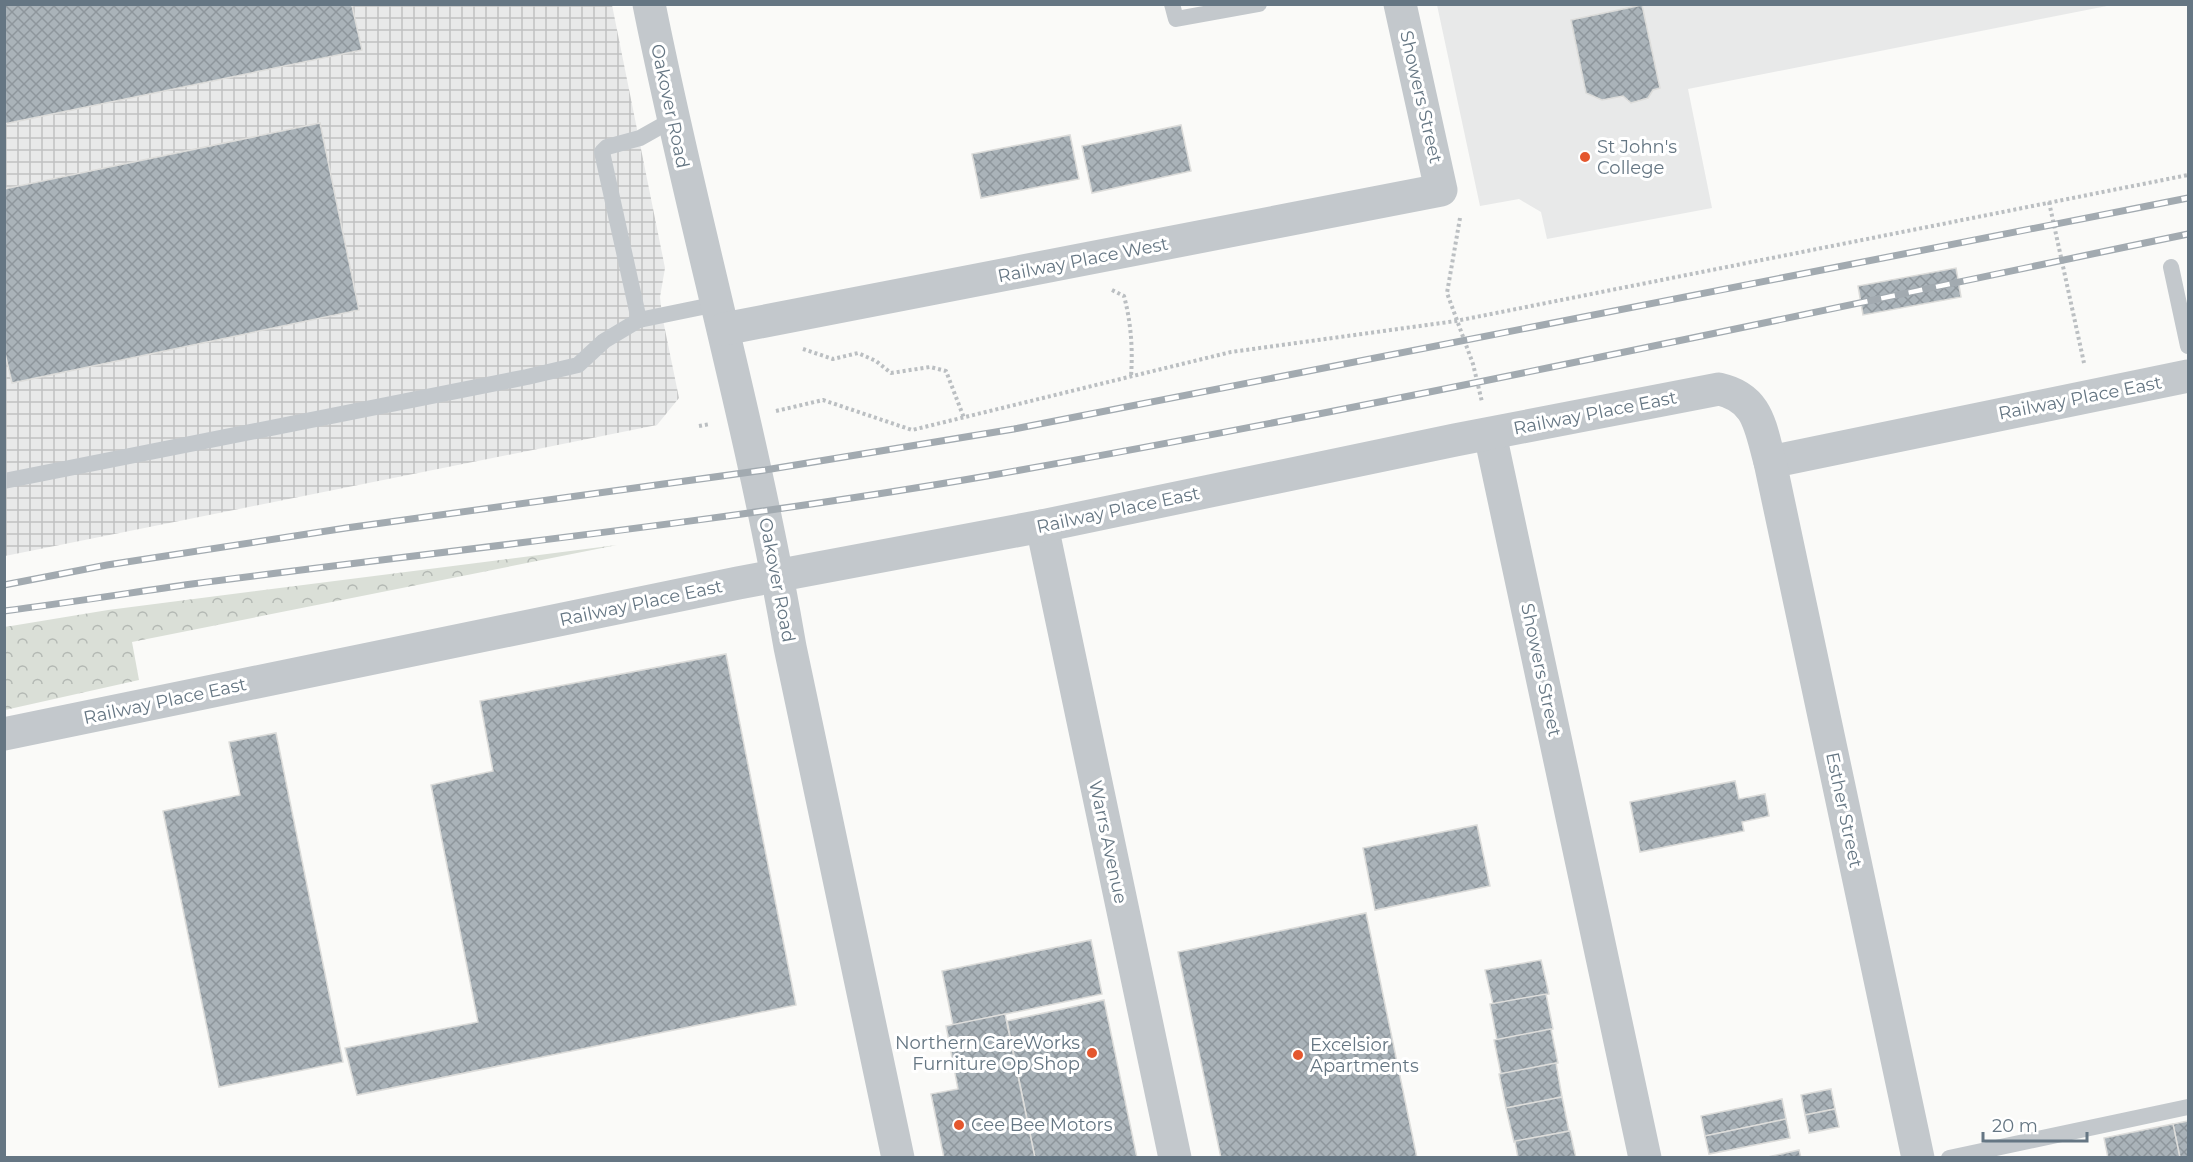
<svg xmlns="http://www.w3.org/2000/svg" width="2193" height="1162" viewBox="0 0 2193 1162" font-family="Montserrat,sans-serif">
	<defs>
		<pattern id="industrial-grid" width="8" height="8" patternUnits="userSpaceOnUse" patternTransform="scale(1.5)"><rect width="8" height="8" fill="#e8e9e9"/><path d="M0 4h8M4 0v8" fill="none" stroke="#c0c1c2"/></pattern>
		<pattern id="forest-crowns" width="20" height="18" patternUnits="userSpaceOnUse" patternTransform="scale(1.5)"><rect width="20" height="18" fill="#dadfd7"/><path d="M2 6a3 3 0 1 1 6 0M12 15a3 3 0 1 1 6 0" fill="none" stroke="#b4b9b4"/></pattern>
		<pattern id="building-cross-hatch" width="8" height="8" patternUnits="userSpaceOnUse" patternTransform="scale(1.5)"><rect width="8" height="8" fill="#aab3b9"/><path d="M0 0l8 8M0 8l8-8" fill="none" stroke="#8e969c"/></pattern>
	</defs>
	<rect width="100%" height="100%" fill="#fafaf8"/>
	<path fill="#e8e9e9" d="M 1437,5 L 2112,5 L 1688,89 L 1712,208 L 1547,239 L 1541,212 L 1519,199 L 1480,206 Z"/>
	<path fill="url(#industrial-grid)" d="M 5,5 L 612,5 L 665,268 L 660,297 L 662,315 L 679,398 L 657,425 L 5,556 Z"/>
	<path fill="url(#forest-crowns)" d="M 617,545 L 132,642 L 139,680 L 5,710 L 5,627 L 108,610 Z"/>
	<g fill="url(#building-cross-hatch)" stroke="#dcdcda" stroke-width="1.5">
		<path d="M 4,4 L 357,4 L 352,6 L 362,50 L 4,124 Z"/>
		<path d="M 1642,5 L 1660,88 L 1653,90 L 1648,98 L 1631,103 L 1623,96 L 1602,100 L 1586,93 L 1571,20 Z"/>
		<path d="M 320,123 L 359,310 L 12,383 L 4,349 L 4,189 Z"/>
		<path d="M 1181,125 L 1191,171 L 1092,193 L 1082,146 Z"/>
		<path d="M 1070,135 L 1079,179 L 981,198 L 972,154 Z"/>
		<path d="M 1956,268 L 1961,297 L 1863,315 L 1858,286 Z"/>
		<path d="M 726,654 L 796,1005 L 357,1095 L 345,1048 L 478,1022 L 431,785 L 493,771 L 480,701 Z"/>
		<path d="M 276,733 L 343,1062 L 219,1087 L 163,811 L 240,795 L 229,742 Z"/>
		<path d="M 1735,781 L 1739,799 L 1765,794 L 1769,816 L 1742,822 L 1744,831 L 1640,852 L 1630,802 Z"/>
		<path d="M 1477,825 L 1490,886 L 1375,910 L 1363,848 Z"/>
		<path d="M 1366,913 L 1417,1158 L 1221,1158 L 1178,952 Z"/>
		<path d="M 1091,940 L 1102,994 L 953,1025 L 942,971 Z"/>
		<path d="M 1541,960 L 1549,994 L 1493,1004 L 1485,970 Z"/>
		<path d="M 1546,994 L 1553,1029 L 1497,1040 L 1490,1004 Z"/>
		<path d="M 1104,1000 L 1137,1158 L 1035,1158 L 1007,1021 Z"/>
		<path d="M 1005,1014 L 1035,1158 L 944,1158 L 931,1094 L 958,1089 L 946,1026 Z"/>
		<path d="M 1551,1029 L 1558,1063 L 1501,1074 L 1494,1040 Z"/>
		<path d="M 1556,1063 L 1562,1097 L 1506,1108 L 1499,1074 Z"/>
		<path d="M 1831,1089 L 1835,1109 L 1805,1115 L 1801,1095 Z"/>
		<path d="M 1562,1097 L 1569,1131 L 1514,1142 L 1506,1108 Z"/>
		<path d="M 1782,1099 L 1786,1119 L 1705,1136 L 1701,1116 Z"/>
		<path d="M 1835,1109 L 1839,1127 L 1809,1133 L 1805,1115 Z"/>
		<path d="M 1786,1119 L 1790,1138 L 1709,1154 L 1705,1136 Z"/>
		<path d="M 2188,1121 L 2188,1158 L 2180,1158 L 2173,1124 Z"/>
		<path d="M 2173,1124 L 2180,1158 L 2108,1158 L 2104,1138 Z"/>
		<path d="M 1570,1131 L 1576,1158 L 1518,1158 L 1515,1141 Z"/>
		<path d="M 1799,1150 L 1801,1158 L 1763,1158 Z"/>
	</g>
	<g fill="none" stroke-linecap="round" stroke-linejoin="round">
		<g stroke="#bbbfc2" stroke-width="4" stroke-dasharray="3 3" stroke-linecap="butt">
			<path d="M 2049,202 L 2084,363"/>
			<path d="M 1460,218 L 1447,293 L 1473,364 L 1482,402"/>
			<path d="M 1112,290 L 1124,296 C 1131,322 1133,350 1131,376"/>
			<path d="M 803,349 L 833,359 L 858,353 L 876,361 L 891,373 L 930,367 L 946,371 L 964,418"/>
			<path d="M 776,411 L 823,400 L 912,430 L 1231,352 L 1456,321 L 2188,175"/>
			<path d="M 699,426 L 710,424"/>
		</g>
		<g stroke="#c3c8cc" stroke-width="16">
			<path d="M 1172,4 L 1176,19 L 1259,4"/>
			<path d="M 2171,267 L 2188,346"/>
			<path d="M 639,320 L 717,304"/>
			<path d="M 4,481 L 527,377 L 578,365 L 604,341 L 639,320 L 602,152 L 607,147 L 640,138 L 672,120"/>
			<path d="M 1949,1158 L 2188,1107"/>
		</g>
		<g stroke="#c3c8cc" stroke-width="33">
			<path d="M 649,4 C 692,219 753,430 790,647 L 898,1158"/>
			<path d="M 724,329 L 1441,190 L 1400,4"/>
			<path d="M 1490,434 L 1645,1158"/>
			<path d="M 1770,462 L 2188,376"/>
			<path d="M 1042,526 L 1175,1158"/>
			<path d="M 4,734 L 738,583 L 1042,526 L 1455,440 L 1719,389 C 1759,398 1760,427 1770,462 L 1918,1158"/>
		</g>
		<g stroke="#a2aab0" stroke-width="7">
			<g id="rail">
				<path d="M 4,585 L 107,565 L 346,528 L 765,470 L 1014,429 L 2188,198"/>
				<path d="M 4,611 C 67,603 129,593 192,584 C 457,549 723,522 987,476 C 1389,405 1789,317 2188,234"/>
			</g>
		</g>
		<use href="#rail" stroke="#fff" stroke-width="4.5" stroke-dasharray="14" stroke-linecap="butt"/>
	</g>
	<g fill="#e4572e" stroke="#fff" stroke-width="2">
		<circle cx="1585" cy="157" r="6"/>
		<circle cx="1092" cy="1053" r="6"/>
		<circle cx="1298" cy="1055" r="6"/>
		<circle cx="959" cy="1125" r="6"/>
	</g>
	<g text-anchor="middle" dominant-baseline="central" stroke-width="6" stroke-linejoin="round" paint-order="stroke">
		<g font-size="18" fill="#657683" stroke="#fff">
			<text transform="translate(1421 97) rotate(77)">Showers Street</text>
			<text transform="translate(670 106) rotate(78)">Oakover Road</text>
			<text transform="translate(1083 260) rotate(-11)">Railway Place West</text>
			<text transform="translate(2080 398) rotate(-11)">Railway Place East</text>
			<text transform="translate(1595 413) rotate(-11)">Railway Place East</text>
			<text transform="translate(1118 510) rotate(-12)">Railway Place East</text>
			<text transform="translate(777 580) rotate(79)">Oakover Road</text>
			<text transform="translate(641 603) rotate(-12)">Railway Place East</text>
			<text transform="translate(1541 670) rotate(78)">Showers Street</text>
			<text transform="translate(165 701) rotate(-12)">Railway Place East</text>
			<text transform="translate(1844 810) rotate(78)">Esther Street</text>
			<text transform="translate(1108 842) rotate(78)">Warrs Avenue</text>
		</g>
		<g font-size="18" fill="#657683" stroke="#fff" text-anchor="start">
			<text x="1597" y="147">St John's<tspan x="1597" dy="21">College</tspan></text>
			<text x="1080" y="1043" text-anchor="end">Northern CareWorks<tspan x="1080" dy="21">Furniture Op Shop</tspan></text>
			<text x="1310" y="1045">Excelsior<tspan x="1310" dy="21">Apartments</tspan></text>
			<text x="971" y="1125">Cee Bee Motors</text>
		</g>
	</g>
	<rect width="2193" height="1162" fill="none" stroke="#657683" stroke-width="12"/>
	<path d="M1983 1132v9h104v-9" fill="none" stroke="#657683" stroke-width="3"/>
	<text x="1992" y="1132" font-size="18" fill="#657683" stroke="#ffffff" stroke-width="4.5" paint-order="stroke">20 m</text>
</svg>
